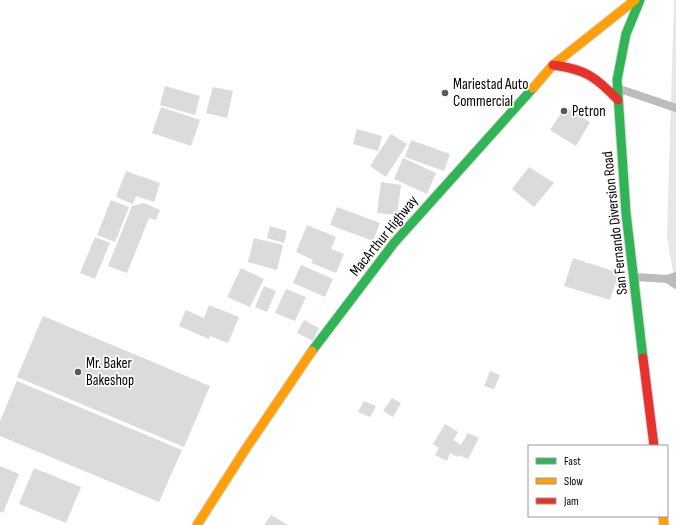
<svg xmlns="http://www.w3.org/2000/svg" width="676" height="525" viewBox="0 0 676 525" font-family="'Sofia Sans Condensed',sans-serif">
	<rect width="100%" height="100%" fill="#fff"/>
	<path fill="#e7e7e7" d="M 674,0 L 676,0 L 676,289 L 667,237 Z"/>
	<g fill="#dbdbdb">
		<path d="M 165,86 L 200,96 L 195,115 L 160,105 Z"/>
		<path d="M 213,87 L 233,91 L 227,118 L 206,113 Z"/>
		<path d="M 161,107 L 200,120 L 191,146 L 152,133 Z"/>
		<path d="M 565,107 L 590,122 L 576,146 L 550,130 Z"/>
		<path d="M 357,129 L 382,136 L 378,151 L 353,144 Z"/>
		<path d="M 391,134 L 407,144 L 386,177 L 370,166 Z"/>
		<path d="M 411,140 L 450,154 L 444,171 L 405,157 Z"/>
		<path d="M 403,158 L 436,173 L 427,194 L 394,179 Z"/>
		<path d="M 529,167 L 554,183 L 534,207 L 512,189 Z"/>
		<path d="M 126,171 L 160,183 L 154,202 L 136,196 L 133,204 L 116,197 Z"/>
		<path d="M 381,182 L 401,185 L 397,215 L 377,213 Z"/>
		<path d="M 111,200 L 129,207 L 115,242 L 97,235 Z"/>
		<path d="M 144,203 L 160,210 L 156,220 L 149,218 L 127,273 L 108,266 L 132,206 Z"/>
		<path d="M 337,207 L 380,223 L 373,241 L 330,225 Z"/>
		<path d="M 307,225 L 336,237 L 331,249 L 344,254 L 336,273 L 311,263 L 313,260 L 296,252 Z"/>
		<path d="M 270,226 L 287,231 L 284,243 L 267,238 Z"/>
		<path d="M 95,237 L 110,243 L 95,279 L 80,273 Z"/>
		<path d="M 254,238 L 283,245 L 277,270 L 248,262 Z"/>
		<path d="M 573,258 L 619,273 L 610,300 L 564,286 Z"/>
		<path d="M 301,265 L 333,279 L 325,297 L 293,283 Z"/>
		<path d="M 241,268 L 264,279 L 250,307 L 227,297 Z"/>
		<path d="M 264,286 L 276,291 L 267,312 L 255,307 Z"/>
		<path d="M 286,289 L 306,297 L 295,321 L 275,313 Z"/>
		<path d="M 209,305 L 239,317 L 228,343 L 210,336 L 209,339 L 179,326 L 186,310 L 204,318 Z"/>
		<path d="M 43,316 L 210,386 L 184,447 L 17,377 Z"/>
		<path d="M 304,320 L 319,328 L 313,341 L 297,333 Z"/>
		<path d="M 490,371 L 500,375 L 494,389 L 484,386 Z"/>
		<path d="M 17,381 L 182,450 L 159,502 L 0,436 L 0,421 Z"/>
		<path d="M 392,398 L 401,403 L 393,417 L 383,411 Z"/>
		<path d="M 364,401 L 376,406 L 370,417 L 358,412 Z"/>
		<path d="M 445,424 L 458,432 L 453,440 L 461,445 L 468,433 L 479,438 L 468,459 L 459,455 L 458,457 L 450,453 L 447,461 L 435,455 L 439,448 L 433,444 Z"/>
		<path d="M 0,466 L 19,474 L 3,513 L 0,512 Z"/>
		<path d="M 34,468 L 81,487 L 66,523 L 19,504 Z"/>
		<path d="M 271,515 L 288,525 L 264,525 Z"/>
	</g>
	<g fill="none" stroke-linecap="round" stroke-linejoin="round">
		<g stroke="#dbdbdb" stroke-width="11">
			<g id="fast">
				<path d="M 640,0 L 626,34 L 617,80 L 626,213 L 643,358"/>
				<path d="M 312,351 L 394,243 L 533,88"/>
			</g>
		</g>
		<g stroke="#dbdbdb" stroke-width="11">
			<g id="slow">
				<path d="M 533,88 L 553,65 L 635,0"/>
				<path d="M 663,516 L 664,525"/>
				<path d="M 197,525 L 245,450 L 312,351"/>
			</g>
		</g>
		<g stroke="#dbdbdb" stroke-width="11">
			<g id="jam">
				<path d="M 553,65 C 585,69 596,77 618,100"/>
				<path d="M 643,358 L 654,446"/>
			</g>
		</g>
		<g stroke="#bcbcbc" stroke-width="8">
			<path d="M 620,89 L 676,108"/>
			<path d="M 636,277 L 667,279 L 676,276"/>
			<path d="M 667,279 L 676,285"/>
		</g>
		<use href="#fast" stroke="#30b455" stroke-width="9"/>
		<use href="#slow" stroke="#ff9f0a" stroke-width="9"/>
		<use href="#jam" stroke="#e5322d" stroke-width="9"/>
	</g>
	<g fill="#595959" stroke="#fff" stroke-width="1.5">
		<circle cx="445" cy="93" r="4"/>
		<circle cx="564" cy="111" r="4"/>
		<circle cx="78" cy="372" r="4"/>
	</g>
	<g text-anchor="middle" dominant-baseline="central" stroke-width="3.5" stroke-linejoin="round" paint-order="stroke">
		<g font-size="15" fill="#000" stroke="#fff" text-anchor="start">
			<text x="453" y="84">Mariestad Auto<tspan x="453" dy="17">Commercial</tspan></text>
			<text x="572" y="111">Petron</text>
			<text x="86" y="363">Mr. Baker<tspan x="86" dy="17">Bakeshop</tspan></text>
		</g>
		<g font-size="15" fill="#000" stroke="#fff">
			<text transform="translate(615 223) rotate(-96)">San Fernando Diversion Road</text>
			<text transform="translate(384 236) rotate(-51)">MacArthur Highway</text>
		</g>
	</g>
	<rect x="528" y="445" width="140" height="72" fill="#ffffff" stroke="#999999"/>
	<rect x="536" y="458" width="20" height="6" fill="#30b455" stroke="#999999"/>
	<text x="564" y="465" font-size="12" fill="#000000">Fast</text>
	<rect x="536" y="478" width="20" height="6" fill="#ff9f0a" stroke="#999999"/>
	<text x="564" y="485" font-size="12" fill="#000000">Slow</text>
	<rect x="536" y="498" width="20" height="6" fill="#e5322d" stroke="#999999"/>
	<text x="564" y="505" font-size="12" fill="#000000">Jam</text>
</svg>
